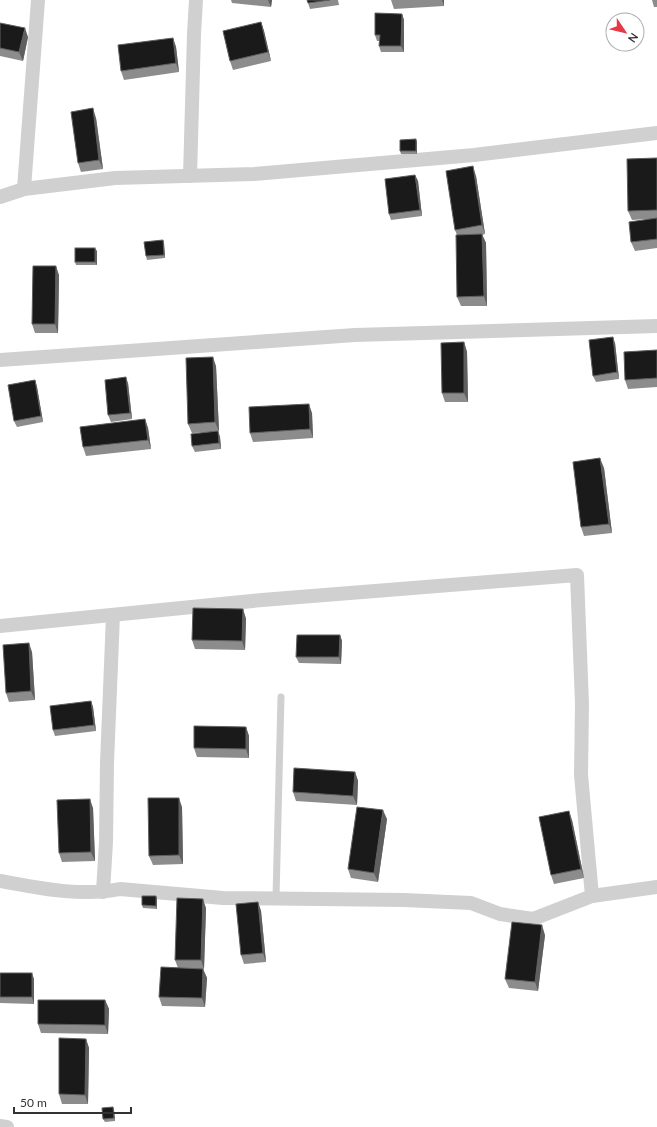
<svg xmlns="http://www.w3.org/2000/svg" width="657" height="1127" viewBox="0 0 657 1127" font-family="Lato,sans-serif">
	<rect width="100%" height="100%" fill="#fff"/>
	<g fill="none" stroke-linecap="round" stroke-linejoin="round">
		<path stroke="#d0d0d0" stroke-width="7" d="M 276,898 L 281,697"/>
		<g stroke="#d0d0d0" stroke-width="14">
			<path d="M 38,0 L 24,189 L 115,178 L 254,174 L 474,155 L 657,133"/>
			<path d="M 190,176 L 194,34 L 196,0"/>
			<path d="M 0,197 L 24,189"/>
			<path d="M 0,360 L 355,335 L 657,326"/>
			<path d="M 0,626 L 262,600 L 577,575 L 582,704 L 581,775 L 592,896"/>
			<path d="M 0,881 C 39,888 80,897 120,889 L 223,898 L 404,900 L 471,903 L 500,914 L 533,919 L 592,896 L 657,887"/>
			<path d="M 103,892 L 106,842 L 107,763 L 113,615"/>
			<path d="M 0,1126 L 7,1127"/>
		</g>
	</g>
	<g fill="#8c8c8c">
		<path d="M 231,0 L 272,0 L 271,7 L 232,3 Z"/>
		<path d="M 307,0 L 338,0 L 339,5 L 310,9 Z"/>
		<path d="M 391,0 L 444,0 L 444,6 L 394,9 Z"/>
		<path d="M 652,0 L 657,0 L 657,7 L 654,7 Z"/>
		<path d="M 402,14 L 404,20 L 404,52 L 381,52 L 379,46 L 379,41 L 377,41 L 375,35 Z"/>
		<path d="M 261,22 L 264,31 L 271,61 L 233,70 L 230,61 Z"/>
		<path d="M 0,23 L 28,37 L 23,61 L 0,56 Z"/>
		<path d="M 173,38 L 176,47 L 179,72 L 124,80 L 121,71 Z"/>
		<path d="M 96,118 L 103,169 L 81,172 L 78,163 Z"/>
		<path d="M 417,142 L 417,154 L 401,154 L 400,151 Z"/>
		<path d="M 657,158 L 657,248 L 635,251 L 631,242 L 647,219 L 632,220 L 628,211 Z"/>
		<path d="M 415,175 L 418,181 L 422,216 L 391,220 L 389,214 Z"/>
		<path d="M 476,176 L 485,234 L 482,235 L 486,243 L 487,306 L 461,306 L 457,297 L 457,235 L 455,230 Z"/>
		<path d="M 163,240 L 164,243 L 165,258 L 147,260 L 146,256 Z"/>
		<path d="M 97,251 L 97,265 L 76,265 L 75,262 Z"/>
		<path d="M 59,275 L 58,333 L 35,333 L 32,324 Z"/>
		<path d="M 464,342 L 467,352 L 468,402 L 445,402 L 442,393 Z"/>
		<path d="M 615,343 L 619,379 L 596,382 L 593,376 Z"/>
		<path d="M 657,350 L 657,387 L 628,389 L 625,380 Z"/>
		<path d="M 216,366 L 219,431 L 218,431 L 220,437 L 221,449 L 195,452 L 192,446 L 215,432 L 192,433 L 188,424 Z"/>
		<path d="M 35,380 L 37,387 L 43,422 L 17,427 L 14,421 Z"/>
		<path d="M 128,383 L 132,419 L 111,422 L 108,415 Z"/>
		<path d="M 312,413 L 313,438 L 253,442 L 250,433 Z"/>
		<path d="M 145,419 L 148,428 L 151,449 L 86,456 L 83,447 Z"/>
		<path d="M 604,468 L 612,533 L 584,536 L 581,527 Z"/>
		<path d="M 243,609 L 246,619 L 245,650 L 195,649 L 192,640 Z"/>
		<path d="M 340,635 L 342,641 L 341,664 L 299,663 L 296,657 Z"/>
		<path d="M 32,652 L 35,700 L 9,702 L 6,693 Z"/>
		<path d="M 91,701 L 93,707 L 96,731 L 55,736 L 53,730 Z"/>
		<path d="M 246,727 L 249,736 L 249,758 L 197,757 L 194,748 Z"/>
		<path d="M 355,772 L 358,781 L 357,805 L 296,801 L 293,792 Z"/>
		<path d="M 182,807 L 183,864 L 153,865 L 149,856 Z"/>
		<path d="M 93,808 L 95,861 L 62,862 L 59,853 Z"/>
		<path d="M 387,819 L 378,882 L 351,878 L 348,869 Z"/>
		<path d="M 572,820 L 584,878 L 554,884 L 551,875 Z"/>
		<path d="M 156,896 L 157,899 L 157,909 L 143,908 L 142,905 Z"/>
		<path d="M 258,902 L 261,911 L 266,962 L 244,964 L 241,955 Z"/>
		<path d="M 206,908 L 204,969 L 203,969 L 207,978 L 205,1007 L 162,1006 L 159,997 L 178,968 L 175,960 Z"/>
		<path d="M 545,935 L 538,991 L 509,988 L 505,979 Z"/>
		<path d="M 0,973 L 34,979 L 34,1004 L 0,1003 Z"/>
		<path d="M 105,1000 L 109,1009 L 108,1034 L 41,1033 L 38,1024 Z"/>
		<path d="M 86,1039 L 89,1048 L 88,1104 L 62,1104 L 59,1094 Z"/>
		<path d="M 113,1107 L 114,1110 L 115,1121 L 105,1122 L 103,1119 Z"/>
	</g>
	<g fill="#5f5f5f">
		<path d="M 268,0 L 272,0 L 271,7 Z"/>
		<path d="M 442,0 L 444,0 L 444,6 Z"/>
		<path d="M 402,14 L 404,20 L 404,52 L 401,46 Z"/>
		<path d="M 261,22 L 264,31 L 271,61 L 268,52 Z"/>
		<path d="M 25,28 L 28,37 L 23,61 L 19,52 Z"/>
		<path d="M 173,38 L 176,47 L 179,72 L 176,63 Z"/>
		<path d="M 93,108 L 96,118 L 103,169 L 99,160 Z"/>
		<path d="M 416,139 L 417,142 L 417,154 L 416,151 Z"/>
		<path d="M 473,166 L 476,176 L 485,234 L 482,225 Z"/>
		<path d="M 415,175 L 418,181 L 422,216 L 420,210 Z"/>
		<path d="M 482,234 L 486,243 L 487,306 L 484,296 Z"/>
		<path d="M 163,240 L 164,243 L 165,258 L 164,255 Z"/>
		<path d="M 95,248 L 97,251 L 97,265 L 95,262 Z"/>
		<path d="M 56,266 L 59,275 L 58,333 L 55,324 Z"/>
		<path d="M 613,337 L 615,343 L 619,379 L 617,372 Z"/>
		<path d="M 464,342 L 467,352 L 468,402 L 464,393 Z"/>
		<path d="M 213,357 L 216,366 L 219,431 L 215,422 Z"/>
		<path d="M 126,377 L 128,383 L 132,419 L 130,413 Z"/>
		<path d="M 35,380 L 37,387 L 43,422 L 41,416 Z"/>
		<path d="M 309,404 L 312,413 L 313,438 L 310,429 Z"/>
		<path d="M 145,419 L 148,428 L 151,449 L 148,440 Z"/>
		<path d="M 218,431 L 220,437 L 221,449 L 219,443 Z"/>
		<path d="M 600,458 L 604,468 L 612,533 L 609,524 Z"/>
		<path d="M 243,609 L 246,619 L 245,650 L 242,641 Z"/>
		<path d="M 340,635 L 342,641 L 341,664 L 339,657 Z"/>
		<path d="M 29,643 L 32,652 L 35,700 L 31,691 Z"/>
		<path d="M 91,701 L 93,707 L 96,731 L 94,725 Z"/>
		<path d="M 246,727 L 249,736 L 249,758 L 246,749 Z"/>
		<path d="M 355,772 L 358,781 L 357,805 L 353,796 Z"/>
		<path d="M 179,798 L 182,807 L 183,864 L 179,855 Z"/>
		<path d="M 90,799 L 93,808 L 95,861 L 91,852 Z"/>
		<path d="M 383,810 L 387,819 L 378,882 L 374,873 Z"/>
		<path d="M 569,811 L 572,820 L 584,878 L 581,869 Z"/>
		<path d="M 156,896 L 157,899 L 157,909 L 156,906 Z"/>
		<path d="M 203,899 L 206,908 L 204,969 L 201,960 Z"/>
		<path d="M 258,902 L 261,911 L 266,962 L 263,953 Z"/>
		<path d="M 542,925 L 545,935 L 538,991 L 535,982 Z"/>
		<path d="M 203,969 L 207,978 L 205,1007 L 202,998 Z"/>
		<path d="M 32,973 L 34,979 L 34,1004 L 32,997 Z"/>
		<path d="M 105,1000 L 109,1009 L 108,1034 L 105,1025 Z"/>
		<path d="M 86,1039 L 89,1048 L 88,1104 L 85,1095 Z"/>
		<path d="M 113,1107 L 114,1110 L 115,1121 L 114,1118 Z"/>
	</g>
	<g fill="#1a1a1a" stroke="#5f5f5f">
		<path d="M 307,0 L 330,0 L 308,3 Z"/>
		<path d="M 375,13 L 402,14 L 401,46 L 379,46 L 380,35 L 375,35 Z"/>
		<path d="M 261,22 L 268,52 L 230,61 L 223,31 Z"/>
		<path d="M 0,23 L 25,28 L 19,52 L 0,48 Z"/>
		<path d="M 173,38 L 176,63 L 121,71 L 118,45 Z"/>
		<path d="M 93,108 L 99,160 L 78,163 L 71,112 Z"/>
		<path d="M 416,139 L 416,151 L 400,151 L 400,140 Z"/>
		<path d="M 657,158 L 657,210 L 628,211 L 627,159 Z"/>
		<path d="M 473,166 L 482,225 L 455,230 L 446,171 Z"/>
		<path d="M 415,175 L 420,210 L 389,214 L 385,179 Z"/>
		<path d="M 657,218 L 657,239 L 631,242 L 629,222 Z"/>
		<path d="M 482,234 L 484,296 L 457,297 L 456,235 Z"/>
		<path d="M 163,240 L 164,255 L 146,256 L 144,242 Z"/>
		<rect x="75" y="248" width="20" height="14"/>
		<path d="M 33,266 L 56,266 L 55,324 L 32,324 Z"/>
		<path d="M 613,337 L 617,372 L 593,376 L 589,340 Z"/>
		<path d="M 464,342 L 464,393 L 442,393 L 441,343 Z"/>
		<path d="M 657,350 L 657,378 L 625,380 L 624,352 Z"/>
		<path d="M 213,357 L 215,422 L 188,424 L 186,358 Z"/>
		<path d="M 126,377 L 130,413 L 108,415 L 105,380 Z"/>
		<path d="M 35,380 L 41,416 L 14,421 L 8,385 Z"/>
		<path d="M 309,404 L 310,429 L 250,433 L 249,407 Z"/>
		<path d="M 145,419 L 148,440 L 83,447 L 80,427 Z"/>
		<path d="M 218,431 L 219,443 L 192,446 L 191,434 Z"/>
		<path d="M 600,458 L 609,524 L 581,527 L 573,462 Z"/>
		<path d="M 193,608 L 243,609 L 242,641 L 192,640 Z"/>
		<path d="M 297,635 L 340,635 L 339,657 L 296,657 Z"/>
		<path d="M 29,643 L 31,691 L 6,693 L 3,645 Z"/>
		<path d="M 91,701 L 94,725 L 53,730 L 50,706 Z"/>
		<path d="M 194,726 L 246,727 L 246,749 L 194,748 Z"/>
		<path d="M 294,768 L 355,772 L 353,796 L 293,792 Z"/>
		<path d="M 148,798 L 179,798 L 179,855 L 149,856 Z"/>
		<path d="M 90,799 L 91,852 L 59,853 L 57,800 Z"/>
		<path d="M 357,807 L 383,810 L 374,873 L 348,869 Z"/>
		<path d="M 569,811 L 581,869 L 551,875 L 539,817 Z"/>
		<path d="M 142,896 L 156,896 L 156,906 L 142,905 Z"/>
		<path d="M 177,898 L 203,899 L 201,960 L 175,960 Z"/>
		<path d="M 258,902 L 263,953 L 241,955 L 236,904 Z"/>
		<path d="M 512,922 L 542,925 L 535,982 L 505,979 Z"/>
		<path d="M 161,967 L 203,969 L 202,998 L 159,997 Z"/>
		<rect x="0" y="973" width="32" height="24"/>
		<path d="M 38,1000 L 105,1000 L 105,1025 L 38,1024 Z"/>
		<path d="M 59,1038 L 86,1039 L 85,1095 L 59,1094 Z"/>
		<path d="M 113,1107 L 114,1118 L 103,1119 L 102,1108 Z"/>
	</g>
	<g transform="translate(625 32) rotate(125)"><circle r="19" fill="#ffffff" stroke="#adadad"/>
	<path d="M0-3L7 15L0 10L-7 15Z" fill="#e63946"/>
	<text y="-6" font-size="11" font-weight="bold" text-anchor="middle" fill="#333333">N</text>
	</g>
	<path d="M14 1107v6h117v-6" fill="none" stroke="#333333" stroke-width="2"/>
	<text x="20" y="1107" font-size="12" fill="#333333" stroke="#ffffff" stroke-width="3" paint-order="stroke">50 m</text>
</svg>
